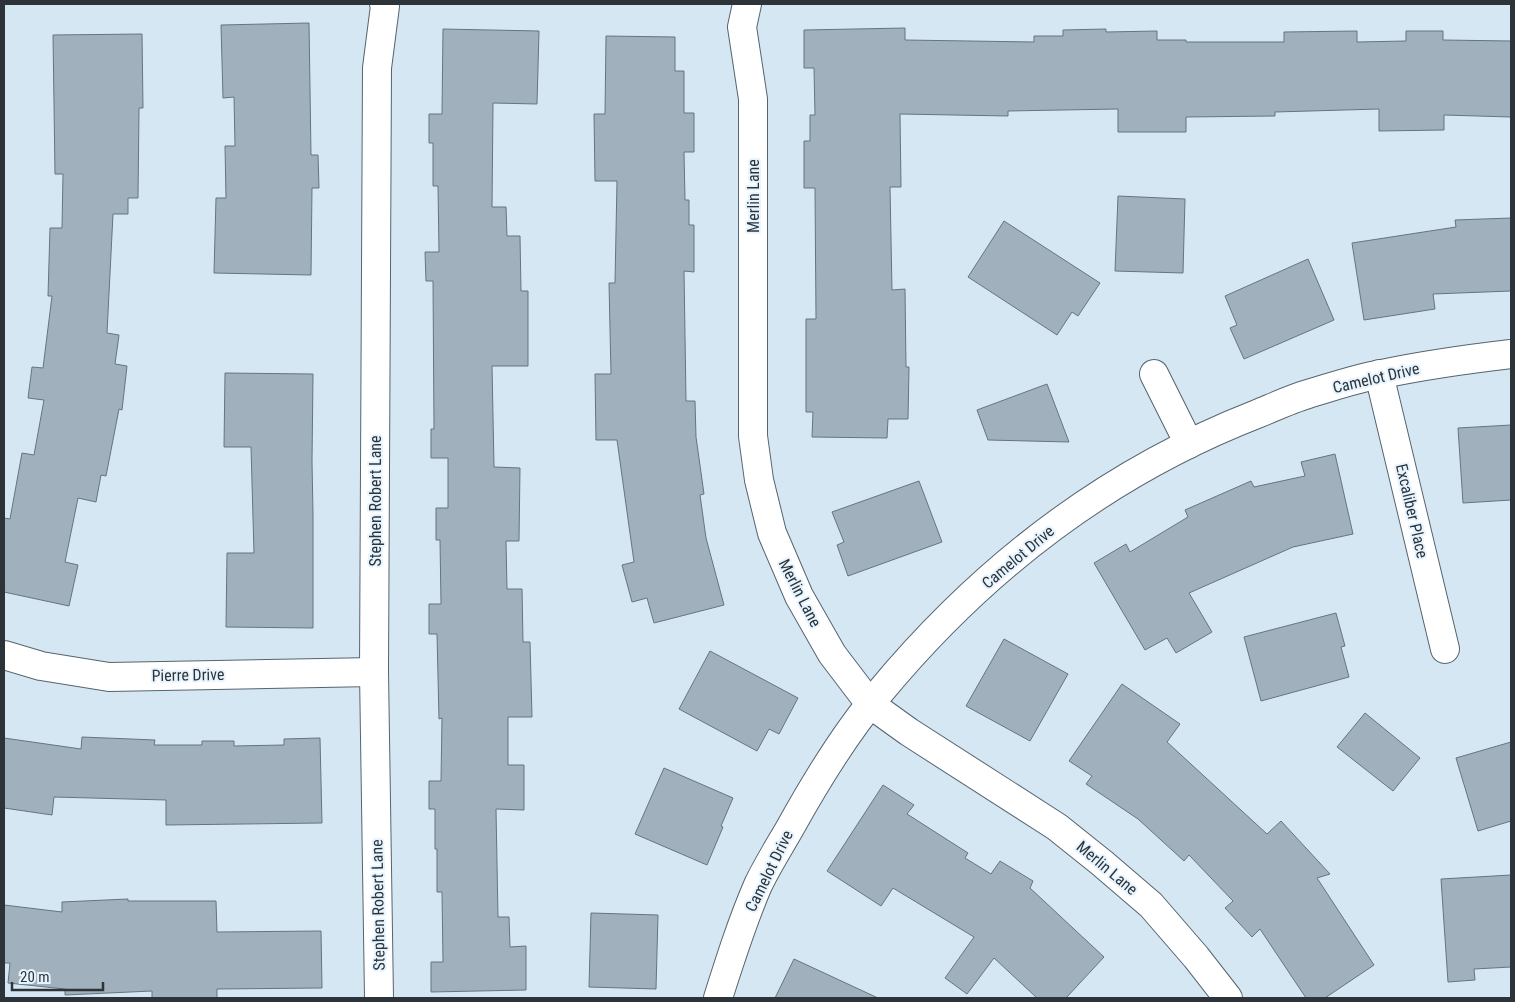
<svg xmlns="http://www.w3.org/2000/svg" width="1515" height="1002" viewBox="0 0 1515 1002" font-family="'Roboto Condensed',sans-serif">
	<rect width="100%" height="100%" fill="#d6e7f4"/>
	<g fill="#a0b1bd" stroke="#657580">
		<path d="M 309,23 L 311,155 L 318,155 L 319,188 L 312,188 L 311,275 L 214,273 L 216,198 L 226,198 L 225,146 L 235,146 L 234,97 L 223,98 L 221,25 Z"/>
		<path d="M 905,28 L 905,40 L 1034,42 L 1034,36 L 1063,36 L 1063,30 L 1106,29 L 1106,32 L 1157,31 L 1157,40 L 1186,40 L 1186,42 L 1284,42 L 1284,32 L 1357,31 L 1357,42 L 1406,41 L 1406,31 L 1443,31 L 1443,40 L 1511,41 L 1511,117 L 1444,115 L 1444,130 L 1379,131 L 1379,109 L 1275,112 L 1275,116 L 1186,117 L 1186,132 L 1118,132 L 1118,109 L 1008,111 L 1008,116 L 900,114 L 901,187 L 890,187 L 892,290 L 905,289 L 906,367 L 909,367 L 908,419 L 888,419 L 887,438 L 812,437 L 813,412 L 806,412 L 806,319 L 816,319 L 815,188 L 804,188 L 804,141 L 810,141 L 810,115 L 815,115 L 814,68 L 804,68 L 804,30 Z"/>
		<path d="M 443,29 L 539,31 L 537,104 L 493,103 L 492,207 L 506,207 L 507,236 L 520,236 L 521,291 L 528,291 L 528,366 L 492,366 L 494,467 L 520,468 L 519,541 L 506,541 L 507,589 L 522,589 L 523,642 L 530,642 L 532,717 L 508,717 L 508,765 L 524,765 L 524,810 L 496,809 L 498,917 L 509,917 L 510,947 L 526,946 L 526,990 L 431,992 L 431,962 L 443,962 L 442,892 L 437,892 L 437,849 L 435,849 L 435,809 L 429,809 L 429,781 L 441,781 L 442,718 L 439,719 L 437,634 L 429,634 L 429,604 L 441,604 L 440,540 L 436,540 L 436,508 L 448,508 L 448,458 L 431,458 L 431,429 L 434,429 L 433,281 L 426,281 L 425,252 L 439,252 L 438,186 L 433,186 L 433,143 L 429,143 L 429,114 L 442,114 Z"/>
		<path d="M 142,34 L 143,108 L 139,108 L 138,198 L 128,198 L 128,214 L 113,214 L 107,333 L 119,335 L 115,364 L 127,366 L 122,410 L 119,409 L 106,476 L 101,475 L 96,502 L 78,498 L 65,562 L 78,565 L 69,606 L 4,592 L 4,518 L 10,519 L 22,453 L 34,455 L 44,400 L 28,398 L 32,367 L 43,368 L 52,296 L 48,296 L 50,228 L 62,228 L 63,174 L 55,174 L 53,35 Z"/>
		<path d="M 606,36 L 675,37 L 675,71 L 684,71 L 684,113 L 694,113 L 694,152 L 684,152 L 685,200 L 689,200 L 689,225 L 694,225 L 694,272 L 684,271 L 686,401 L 695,401 L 696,437 L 704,494 L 700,495 L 706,538 L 724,605 L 654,623 L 647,598 L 632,602 L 622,565 L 634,562 L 617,440 L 596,440 L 595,374 L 611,374 L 609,283 L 615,283 L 617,181 L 595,181 L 594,114 L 605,114 Z"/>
		<path d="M 1118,196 L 1185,199 L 1183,273 L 1115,271 Z"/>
		<path d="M 1511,218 L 1511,291 L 1433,294 L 1435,309 L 1364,320 L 1352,243 L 1456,227 L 1455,220 Z"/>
		<path d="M 1004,221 L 1100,283 L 1078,316 L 1072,312 L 1057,335 L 968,277 Z"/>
		<path d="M 1308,259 L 1334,320 L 1244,359 L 1230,328 L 1237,325 L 1225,296 Z"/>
		<path d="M 225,373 L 313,374 L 312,461 L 313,514 L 313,628 L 226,627 L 227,553 L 254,553 L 251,447 L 224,447 Z"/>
		<path d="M 1047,384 L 1069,442 L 988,440 L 977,410 Z"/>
		<path d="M 1511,425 L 1511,500 L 1463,503 L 1458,428 Z"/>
		<path d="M 1335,454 L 1353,534 L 1293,547 L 1189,593 L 1212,632 L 1176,653 L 1167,638 L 1145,650 L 1094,563 L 1126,544 L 1130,552 L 1188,517 L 1185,510 L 1251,481 L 1254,487 L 1305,476 L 1301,462 Z"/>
		<path d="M 919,481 L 942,542 L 848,576 L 837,545 L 844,542 L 832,512 Z"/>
		<path d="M 1336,613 L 1345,646 L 1341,647 L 1349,677 L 1261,701 L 1244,637 Z"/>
		<path d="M 1004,639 L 1068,674 L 1030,741 L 966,706 Z"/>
		<path d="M 710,651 L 798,698 L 779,734 L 769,729 L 757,751 L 679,709 Z"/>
		<path d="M 1122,684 L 1180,724 L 1167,742 L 1267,834 L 1281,821 L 1330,874 L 1317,878 L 1374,965 L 1325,998 L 1306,998 L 1260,929 L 1252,937 L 1225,908 L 1233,901 L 1189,855 L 1184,861 L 1138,819 L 1086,784 L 1092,776 L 1069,761 Z"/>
		<path d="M 1365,713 L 1420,758 L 1393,791 L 1337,747 Z"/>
		<path d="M 82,737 L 155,740 L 154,745 L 202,745 L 202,741 L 234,741 L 234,746 L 284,745 L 284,739 L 320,738 L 322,823 L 166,825 L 166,800 L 54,797 L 52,815 L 4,808 L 4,738 L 81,749 Z"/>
		<path d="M 1511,742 L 1511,821 L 1478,831 L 1456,758 Z"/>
		<path d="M 664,768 L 733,798 L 721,826 L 723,827 L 707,865 L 635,834 Z"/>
		<path d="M 883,785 L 914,805 L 907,814 L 968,853 L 965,858 L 991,874 L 1000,861 L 1033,881 L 1030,888 L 1104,957 L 1066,998 L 1037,998 L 994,958 L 967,994 L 945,978 L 974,937 L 893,888 L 881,906 L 827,871 Z"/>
		<path d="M 1511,875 L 1511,967 L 1474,969 L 1475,980 L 1448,982 L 1441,879 Z"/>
		<path d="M 128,899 L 128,901 L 216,901 L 217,932 L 321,931 L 322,988 L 217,989 L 217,998 L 152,998 L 152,991 L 65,995 L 65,989 L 8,983 L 10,963 L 4,963 L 4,905 L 62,912 L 62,902 Z"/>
		<path d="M 591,913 L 658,915 L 656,989 L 589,987 Z"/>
		<path d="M 794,959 L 878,998 L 775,998 Z"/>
	</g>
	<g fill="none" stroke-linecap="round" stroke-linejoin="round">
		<g stroke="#55646f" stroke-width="30">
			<g id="minor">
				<path d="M 747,4 L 742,27 L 753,99 L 753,436 L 759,480 L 772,533 L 799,596 L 832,654 L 870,704 L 909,732 L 1057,827 L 1102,863 L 1151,905 L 1196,957 L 1228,998"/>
				<path d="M 1154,374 L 1189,444"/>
				<path d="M 1379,374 L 1445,649"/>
				<path d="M 4,655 L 41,666 L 109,677 L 374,672"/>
				<path d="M 379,998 L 374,672 L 377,68 L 385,6 L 384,4"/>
				<path d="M 718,998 C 730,960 742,922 758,885 C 767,866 779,847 790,828 C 816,781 845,733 880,692 C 982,569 1108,472 1257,414 C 1274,407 1291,399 1308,394 C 1332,387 1357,378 1382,374 C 1425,365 1468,359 1511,354"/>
			</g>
		</g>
		<use href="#minor" stroke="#fff" stroke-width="28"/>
	</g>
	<g text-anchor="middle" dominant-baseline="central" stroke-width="4" stroke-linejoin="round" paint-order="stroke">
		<g font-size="16" fill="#2d3439" stroke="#e6f4ff">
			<text transform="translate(753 196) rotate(-90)">Merlin Lane</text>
			<text transform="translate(1376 378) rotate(-13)">Camelot Drive</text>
			<text transform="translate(375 501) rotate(-90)">Stephen Robert Lane</text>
			<text transform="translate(1412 511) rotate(77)">Excaliber Place</text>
			<text transform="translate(1018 557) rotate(-40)">Camelot Drive</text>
			<text transform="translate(800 593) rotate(63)">Merlin Lane</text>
			<text transform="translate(188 675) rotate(-1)">Pierre Drive</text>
			<text transform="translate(1107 868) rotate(40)">Merlin Lane</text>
			<text transform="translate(769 871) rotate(-64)">Camelot Drive</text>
			<text transform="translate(378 905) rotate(-91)">Stephen Robert Lane</text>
		</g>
	</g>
	<rect width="1515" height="1002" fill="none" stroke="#2d3439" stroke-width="10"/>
	<path d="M12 982v8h91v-8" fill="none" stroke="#2d3439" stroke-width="2.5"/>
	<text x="20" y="982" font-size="15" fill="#2d3439" stroke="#e6f4ff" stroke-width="4" paint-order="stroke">20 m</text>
</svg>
